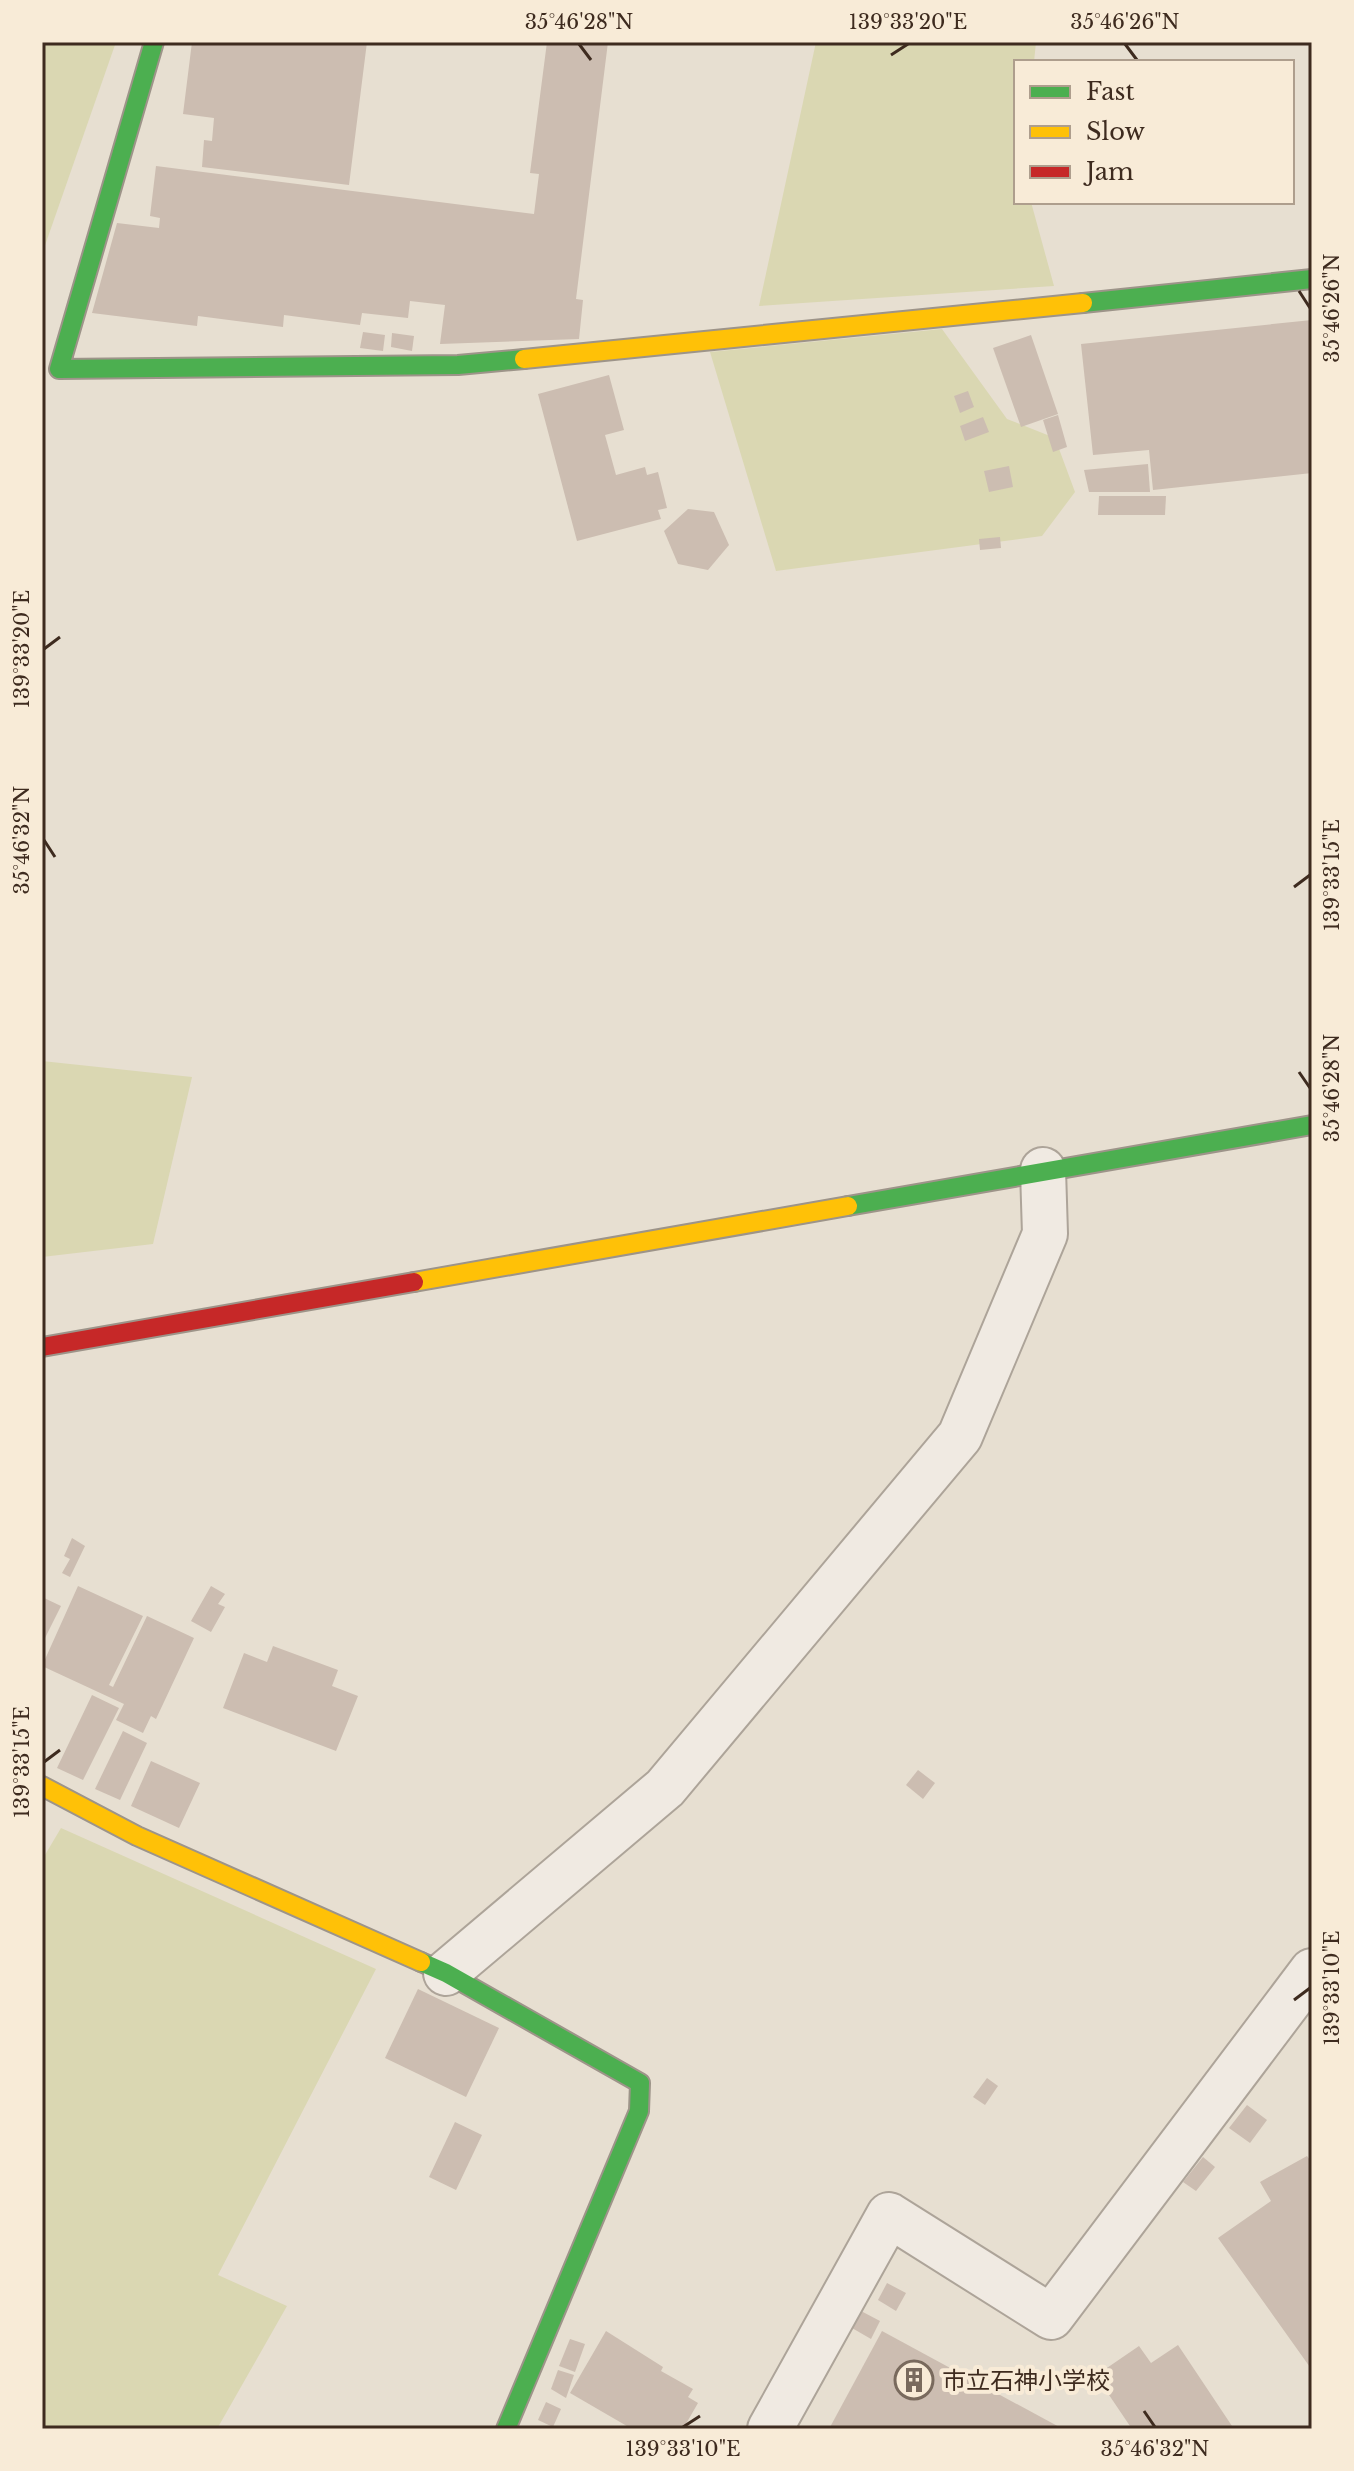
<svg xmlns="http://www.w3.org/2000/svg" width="1354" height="2471" viewBox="0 0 1354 2471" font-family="'Libre Baskerville','Noto Sans JP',serif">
	<rect width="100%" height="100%" fill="#e7dfd1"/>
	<g fill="#dad7b2">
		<path d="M 42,42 L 116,42 L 42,254 Z"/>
		<path d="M 816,42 L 1036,42 L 1034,62 L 1016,62 L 1016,202 L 1031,202 L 1054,286 L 759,306 Z"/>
		<path d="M 942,329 L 1007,419 L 1055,438 L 1075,492 L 1042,536 L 776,571 L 710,352 Z"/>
		<path d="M 42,1061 L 192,1077 L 153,1244 L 42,1257 Z"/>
		<path d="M 61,1828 L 376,1969 L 218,2275 L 287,2306 L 217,2429 L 42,2429 L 42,1860 Z"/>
	</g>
	<g fill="#ccbdb1">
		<path d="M 192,42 L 367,42 L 349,185 L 202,167 L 204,140 L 212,141 L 214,118 L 183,114 Z"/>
		<path d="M 547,42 L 608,42 L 576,299 L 583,300 L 579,339 L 440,344 L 445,305 L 410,301 L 408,318 L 362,313 L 360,325 L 284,315 L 283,327 L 198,316 L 197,326 L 92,313 L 117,223 L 159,228 L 160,218 L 150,216 L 156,166 L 534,214 L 539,174 L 530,173 Z"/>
		<path d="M 1312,320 L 1312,473 L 1153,490 L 1149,450 L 1093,455 L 1081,344 Z"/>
		<path d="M 363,332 L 385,335 L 383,351 L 360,348 Z"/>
		<path d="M 392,333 L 414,336 L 412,351 L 391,347 Z"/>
		<path d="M 1031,335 L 1058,414 L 1021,427 L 993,348 Z"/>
		<path d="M 609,375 L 624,430 L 605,435 L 616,475 L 645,467 L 647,475 L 658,472 L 667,508 L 658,510 L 661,519 L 577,541 L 538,394 Z"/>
		<path d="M 968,391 L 974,407 L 960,413 L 954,396 Z"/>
		<path d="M 1058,415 L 1067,447 L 1053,452 L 1043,420 Z"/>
		<path d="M 983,417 L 989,432 L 965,441 L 960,426 Z"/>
		<path d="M 1148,464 L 1150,492 L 1089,492 L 1084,470 Z"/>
		<path d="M 1009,466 L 1013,487 L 989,492 L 984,471 Z"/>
		<path d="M 1099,496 L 1166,496 L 1165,515 L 1098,515 Z"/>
		<path d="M 688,509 L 714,512 L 729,545 L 708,570 L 678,564 L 664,531 Z"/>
		<path d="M 1000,537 L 1001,548 L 980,550 L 979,539 Z"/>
		<path d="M 72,1538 L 85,1546 L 70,1577 L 62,1573 L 70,1559 L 64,1556 Z"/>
		<path d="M 78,1586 L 143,1616 L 109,1685 L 113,1687 L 147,1616 L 194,1638 L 156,1719 L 151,1716 L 143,1733 L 116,1720 L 124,1704 L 42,1666 Z"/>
		<path d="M 211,1586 L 225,1594 L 218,1604 L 225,1607 L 211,1632 L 191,1621 Z"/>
		<path d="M 42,1597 L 61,1606 L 42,1644 Z"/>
		<path d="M 273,1646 L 338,1670 L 332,1686 L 358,1696 L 336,1751 L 223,1708 L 244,1653 L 267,1662 Z"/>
		<path d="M 92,1695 L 119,1708 L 83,1780 L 57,1768 Z"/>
		<path d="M 123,1731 L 147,1743 L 120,1800 L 95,1789 Z"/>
		<path d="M 151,1761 L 200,1783 L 179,1828 L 131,1806 Z"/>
		<path d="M 918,1770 L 935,1783 L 923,1799 L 906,1785 Z"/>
		<path d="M 418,1989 L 499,2028 L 466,2097 L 385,2058 Z"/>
		<path d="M 987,2078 L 998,2086 L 985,2105 L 973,2097 Z"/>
		<path d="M 1247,2105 L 1267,2120 L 1250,2143 L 1229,2128 Z"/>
		<path d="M 455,2122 L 482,2135 L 456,2190 L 429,2177 Z"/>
		<path d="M 1307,2156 L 1312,2163 L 1312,2370 L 1218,2238 L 1271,2201 L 1260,2182 Z"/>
		<path d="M 1203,2157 L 1215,2167 L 1196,2191 L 1183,2182 Z"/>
		<path d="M 887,2283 L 906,2293 L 896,2311 L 878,2300 Z"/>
		<path d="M 861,2311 L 880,2321 L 871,2339 L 852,2328 Z"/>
		<path d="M 606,2331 L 663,2367 L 661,2371 L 693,2389 L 688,2397 L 698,2403 L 683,2429 L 632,2429 L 570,2393 Z"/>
		<path d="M 882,2331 L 1063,2429 L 829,2429 Z"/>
		<path d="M 570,2339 L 585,2344 L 575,2372 L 559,2366 Z"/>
		<path d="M 1178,2345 L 1234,2429 L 1132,2429 L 1107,2392 L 1113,2388 L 1101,2372 L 1139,2346 L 1151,2363 Z"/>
		<path d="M 558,2370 L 574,2375 L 566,2398 L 551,2389 Z"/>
		<path d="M 546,2402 L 561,2409 L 553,2427 L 538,2420 Z"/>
	</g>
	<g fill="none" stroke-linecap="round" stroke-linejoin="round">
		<g stroke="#ada499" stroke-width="48">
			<g id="street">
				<path d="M 446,1973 L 665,1788 L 960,1436 L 1045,1234 L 1043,1170"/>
				<path d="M 770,2429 L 889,2215 L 1051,2317 L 1312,1971"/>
			</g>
		</g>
		<g stroke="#9d9489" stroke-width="22">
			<g id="fast">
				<path d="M 154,42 L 59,369 L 458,365 L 524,359"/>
				<path d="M 1083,303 L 1312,279"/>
				<path d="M 848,1206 L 1312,1125"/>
				<path d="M 421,1962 L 446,1973 L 640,2083 L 639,2111 L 506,2429"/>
			</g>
		</g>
		<g stroke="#9d9489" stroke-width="22">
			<g id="slow">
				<path d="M 524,359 L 1083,303"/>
				<path d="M 414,1282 L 848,1206"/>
				<path d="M 42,1786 L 137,1836 L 421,1962"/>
			</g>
		</g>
		<g stroke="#9d9489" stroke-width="22">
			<path id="jam" d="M 42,1347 L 414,1282"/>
		</g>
		<use href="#street" stroke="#f0eae2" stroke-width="44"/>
		<use href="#fast" stroke="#4caf50" stroke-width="18"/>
		<use href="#slow" stroke="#ffc107" stroke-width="18"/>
		<use href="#jam" stroke="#c62828" stroke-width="18"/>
	</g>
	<path fill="none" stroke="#3e2b1f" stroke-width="3" d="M 579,44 L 591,60M 1125,44 L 1137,60M 891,55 L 908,44M 1299,291 L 1310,308M 44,649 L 60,637M 44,840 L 55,857M 1294,887 L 1310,875M 1299,1072 L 1310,1088M 44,1762 L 60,1750M 1294,2000 L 1310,1988M 1144,2411 L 1155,2427M 683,2427 L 700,2416"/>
	<defs>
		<g id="building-ring" transform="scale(2)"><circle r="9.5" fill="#f8ebd7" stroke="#796a5d" stroke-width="1.5"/><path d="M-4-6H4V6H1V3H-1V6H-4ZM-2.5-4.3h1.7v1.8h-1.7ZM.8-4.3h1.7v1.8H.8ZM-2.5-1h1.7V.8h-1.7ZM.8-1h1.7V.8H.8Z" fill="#796a5d"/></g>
	</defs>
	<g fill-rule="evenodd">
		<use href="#building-ring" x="914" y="2380"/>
	</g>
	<g text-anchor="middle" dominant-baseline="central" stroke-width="8" stroke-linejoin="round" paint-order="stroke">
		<g font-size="24" fill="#3e2b1f" stroke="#f8ebd7" text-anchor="start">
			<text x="942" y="2380">市立石神小学校</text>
		</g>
	</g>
	<rect width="1354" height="2471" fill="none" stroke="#f8ebd7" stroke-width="88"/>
	<rect x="1014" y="60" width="280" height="144" fill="#f8ebd7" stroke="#ae9e8d" stroke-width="2"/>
	<rect x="1030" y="86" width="40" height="12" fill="#4caf50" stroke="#ae9e8d" stroke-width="2"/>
	<text x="1086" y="100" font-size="24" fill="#3e2b1f">Fast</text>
	<rect x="1030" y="126" width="40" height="12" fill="#ffc107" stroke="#ae9e8d" stroke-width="2"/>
	<text x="1086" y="140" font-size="24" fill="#3e2b1f">Slow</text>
	<rect x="1030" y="166" width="40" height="12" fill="#c62828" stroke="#ae9e8d" stroke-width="2"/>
	<text x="1086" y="180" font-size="24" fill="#3e2b1f">Jam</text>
	<rect x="44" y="44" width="1266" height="2383" fill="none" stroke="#3e2b1f" stroke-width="3"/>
	<g font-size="20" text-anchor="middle" fill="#3e2b1f">
		<text x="579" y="29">35°46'28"N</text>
		<text x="908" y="29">139°33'20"E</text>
		<text x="1125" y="29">35°46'26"N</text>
		<text transform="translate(1332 308) rotate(-90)" y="7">35°46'26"N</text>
		<text transform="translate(22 649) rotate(-90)" y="7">139°33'20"E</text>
		<text transform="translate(22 840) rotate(-90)" y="7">35°46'32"N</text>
		<text transform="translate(1332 875) rotate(-90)" y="7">139°33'15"E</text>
		<text transform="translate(1332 1088) rotate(-90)" y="7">35°46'28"N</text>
		<text transform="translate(22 1762) rotate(-90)" y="7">139°33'15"E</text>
		<text transform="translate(1332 1988) rotate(-90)" y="7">139°33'10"E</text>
		<text x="683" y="2456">139°33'10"E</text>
		<text x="1155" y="2456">35°46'32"N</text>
	</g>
</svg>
